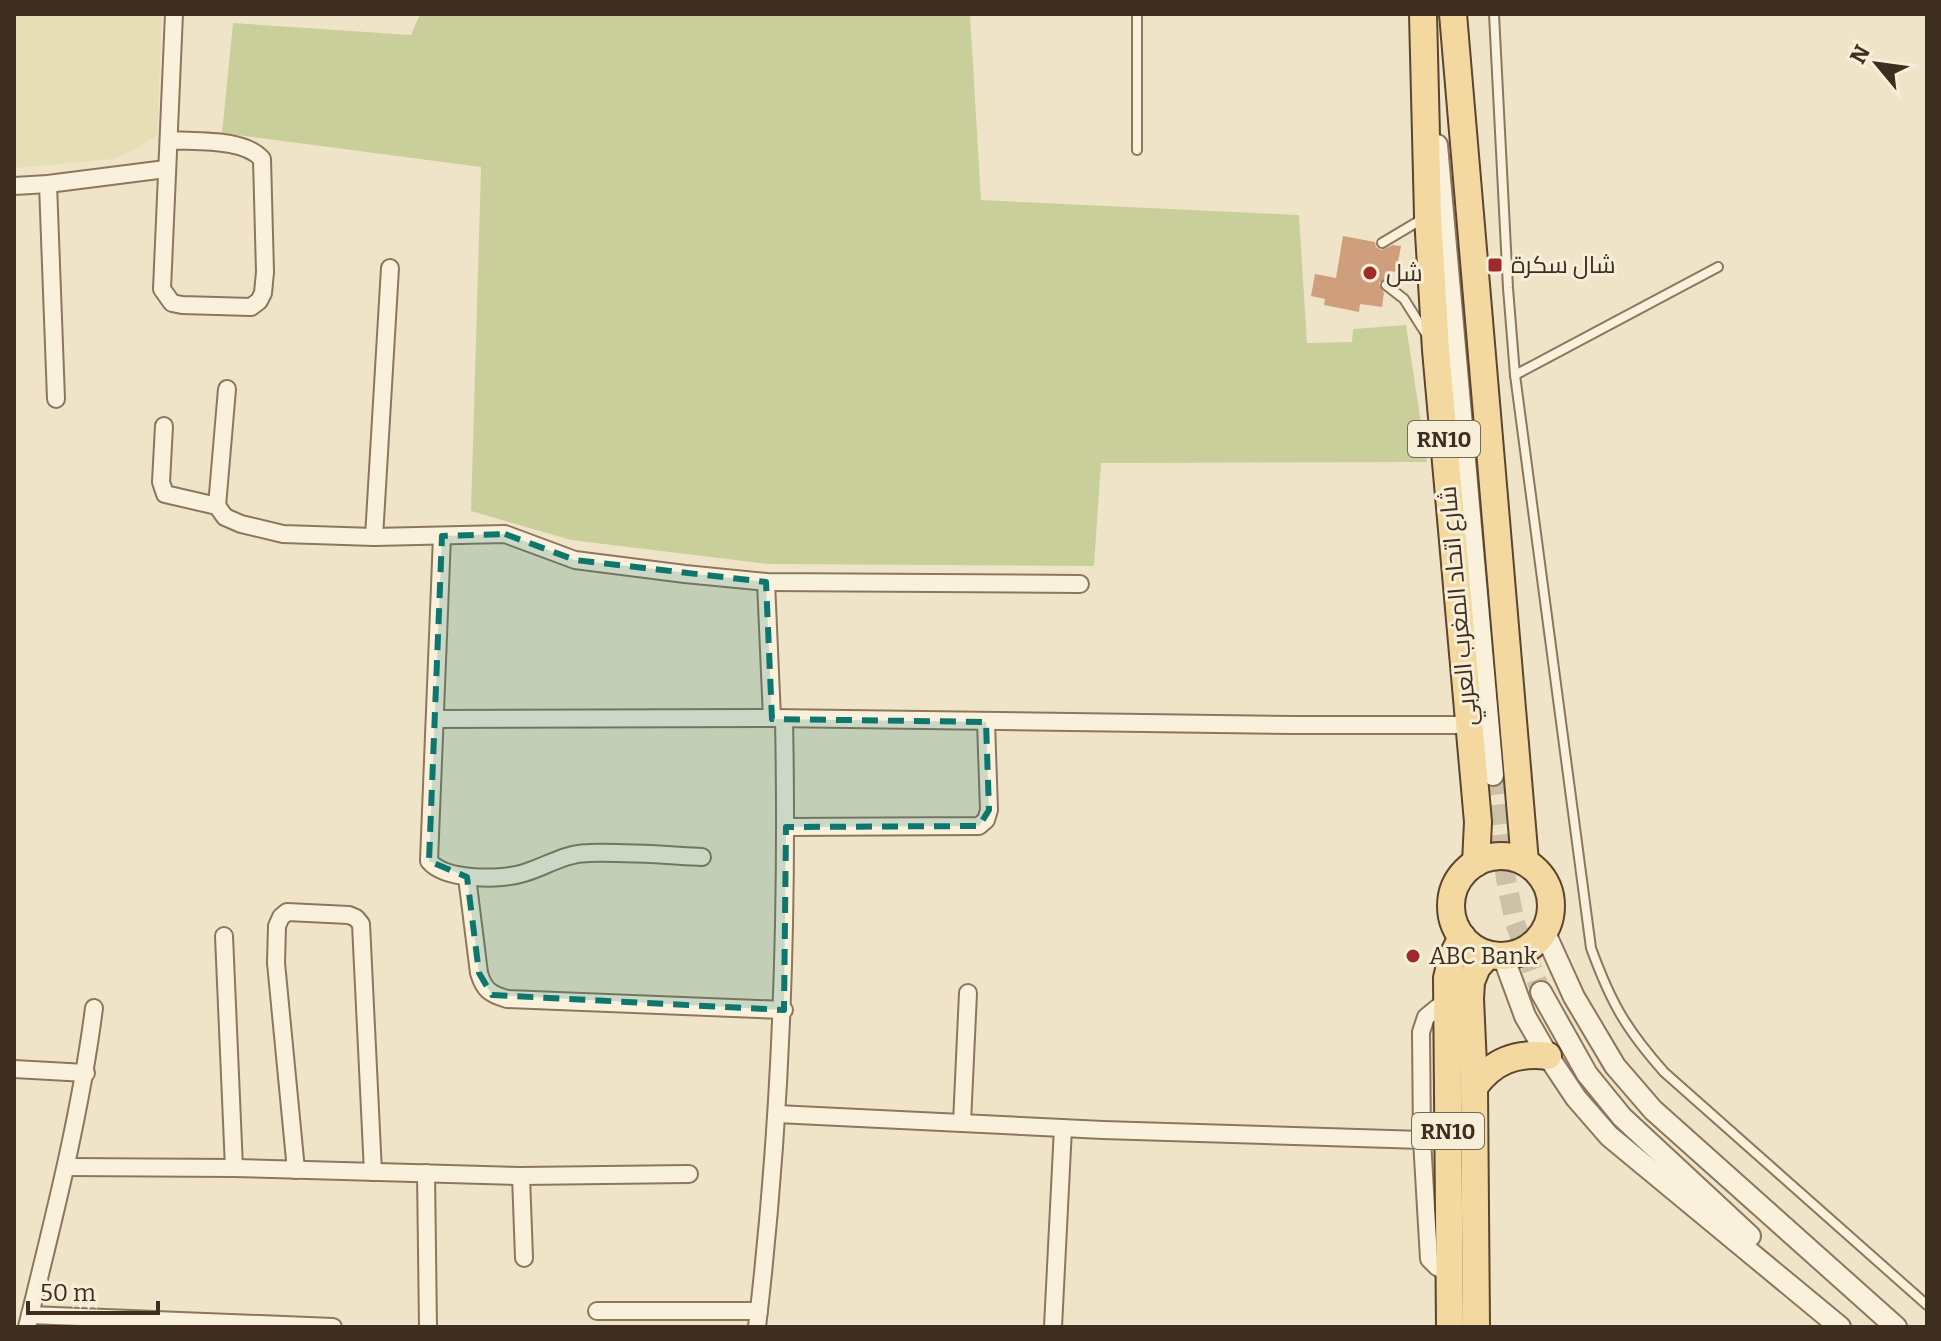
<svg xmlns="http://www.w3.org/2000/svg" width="1941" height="1341" viewBox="0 0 1941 1341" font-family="Bitter,Cairo,serif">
	<rect width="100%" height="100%" fill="#f0e4c8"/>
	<path fill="#e6deb5" d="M 14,14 L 162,14 L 157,135 L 138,148 L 114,159 L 14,168 Z"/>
	<path fill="#c9cf9b" d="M 420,14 L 970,14 L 981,200 L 1299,215 L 1307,343 L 1352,342 L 1353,329 L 1406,325 L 1427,462 L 1101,463 L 1094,566 L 768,564 L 571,540 L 471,511 L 481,167 L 222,133 L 233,23 L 411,35 Z"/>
	<path fill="#cf9f7d" d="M 1343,236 L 1375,242 L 1376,247 L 1381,250 L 1393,245 L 1401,246 L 1396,272 L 1389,271 L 1387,278 L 1379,283 L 1384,293 L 1382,307 L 1360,304 L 1359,312 L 1324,305 L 1325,299 L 1311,296 L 1315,274 L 1336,278 Z"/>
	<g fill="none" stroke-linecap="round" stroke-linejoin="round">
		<path stroke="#ccc0a6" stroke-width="20" stroke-dasharray="20 10" stroke-linecap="butt" d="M 1493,775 L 1506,879 L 1515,923 L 1541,992"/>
		<g stroke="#8d765c" stroke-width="12">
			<g id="service">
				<path d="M 1494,14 L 1508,288 L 1515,375 L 1591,948 C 1611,1003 1626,1029 1664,1072 L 1927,1305"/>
				<path d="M 1137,150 L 1137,14"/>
				<path d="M 1382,243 L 1424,218"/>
				<path d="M 1386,285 L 1404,299 L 1428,337"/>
				<path d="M 1515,375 L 1718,267"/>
			</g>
		</g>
		<g stroke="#8d765c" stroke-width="20">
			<g id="minor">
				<path d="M 169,140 C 196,142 244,138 262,159 L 265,272 L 263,293 L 259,301 L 251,307 L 182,305 L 172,303 L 162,289 L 174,14"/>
				<path d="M 48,184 L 56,399"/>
				<path d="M 14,186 L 48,184 L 166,169"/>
				<path d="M 164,426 L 161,482 L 165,494 L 217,506 L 225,517 L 241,524 L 283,534 L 374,537 L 505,534 L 575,560 L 685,574 L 766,582 L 1080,584"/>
				<path d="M 217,506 L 227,389"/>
				<path d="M 442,536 L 429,861 C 445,881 502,880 524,873 C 547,866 565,853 589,853 C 626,852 664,855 702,857"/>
				<path d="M 374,537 L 390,268"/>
				<path d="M 766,582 L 772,718"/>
				<path d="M 435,719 L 772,718 L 1295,725 L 1468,725"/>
				<path d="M 786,827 L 979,826 L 986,820 L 989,810 L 986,722"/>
				<path d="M 467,877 L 479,973 C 484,990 490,994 507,999 L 784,1010"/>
				<path d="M 224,936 L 234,1168"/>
				<path d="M 1447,1000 L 1426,1017 L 1421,1032 L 1422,1140 L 1429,1259 L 1437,1267 L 1450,1274"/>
				<path d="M 14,1069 L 86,1073"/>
				<path d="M 777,1114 L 1103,1130 L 1422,1140"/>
				<path d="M 962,1123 L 968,993"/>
				<path d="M 67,1167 L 234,1168 L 521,1176 L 689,1174"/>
				<path d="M 296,1170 L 276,963 L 277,926 L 281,917 L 287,912 L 349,915 L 356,918 L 361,924 L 373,1172"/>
				<path d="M 426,1173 L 428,1327"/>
				<path d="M 521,1176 L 524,1258"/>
				<path d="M 597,1311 L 759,1311"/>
				<path d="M 30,1315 L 333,1327"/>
				<path d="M 27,1327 C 53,1221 80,1117 94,1008"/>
				<path d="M 757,1327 C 781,1125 788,923 784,719"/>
				<path d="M 1053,1327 L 1063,1128"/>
			</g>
		</g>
		<g stroke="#8d765c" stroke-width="24">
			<g id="tertiary">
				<path d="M 1437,145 L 1493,775"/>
				<path d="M 1544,931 L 1574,997 L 1615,1066 L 1653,1110 L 1896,1327"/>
				<path d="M 1503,956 L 1525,1016 L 1548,1056 L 1576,1098 L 1609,1136 L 1840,1327"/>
				<path d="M 1541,992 L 1587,1074 L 1622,1117 L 1750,1236"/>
			</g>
		</g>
		<g stroke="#5b4430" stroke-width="30">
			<g id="primary">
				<path d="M 1423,14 L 1428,216 L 1436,350 L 1478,822 L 1476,863"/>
				<path d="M 1453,14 L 1525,862"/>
				<circle cx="1501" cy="906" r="50"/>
				<path d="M 1474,1087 C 1493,1061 1516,1052 1548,1056"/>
				<path d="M 1450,1327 L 1447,978 L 1452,957 L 1462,937"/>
				<path d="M 1476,1327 L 1474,1087 L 1470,999 L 1471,982 L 1477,967 L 1488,955"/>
			</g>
		</g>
		<use href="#service" stroke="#faf1dc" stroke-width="8"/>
		<use href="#minor" stroke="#faf1dc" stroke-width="16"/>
		<use href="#tertiary" stroke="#faf1dc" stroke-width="20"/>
		<use href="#primary" stroke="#f3d9a0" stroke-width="26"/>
	</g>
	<path fill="#0f766e" fill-opacity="0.2" stroke="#0f766e" stroke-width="6" stroke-dasharray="16 10" stroke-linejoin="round" d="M 505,534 L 575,560 L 766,582 L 772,719 L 986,722 L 989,810 L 979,826 L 786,827 L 784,1010 L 492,995 L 479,973 L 467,877 L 429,861 L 442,536 Z"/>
	<g fill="#9e2a2b" stroke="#f7eed8" stroke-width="3">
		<rect x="1487" y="257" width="16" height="16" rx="4"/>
		<circle cx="1370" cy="273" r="8"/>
		<circle cx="1413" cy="956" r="8"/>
	</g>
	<g text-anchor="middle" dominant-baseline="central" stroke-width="6" stroke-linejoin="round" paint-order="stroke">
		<g fill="#f7eed8" stroke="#756857" stroke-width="2">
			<rect x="1408" y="421" width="72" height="36" rx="6"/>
			<rect x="1412" y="1113" width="72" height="36" rx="6"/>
		</g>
		<g font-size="22" font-weight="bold" fill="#3d2e20">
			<text x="1444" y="439">RN10</text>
			<text x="1448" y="1131">RN10</text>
		</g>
		<g font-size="24" fill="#3d2e20" stroke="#f7eed8" text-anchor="start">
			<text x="1511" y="265">شال سكرة</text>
			<text x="1386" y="273">شل</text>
			<text x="1429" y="956">ABC Bank</text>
		</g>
		<g font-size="24" fill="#3d2e20" stroke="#f7eed8">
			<text transform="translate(1458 606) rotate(-95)">شارع اتحاد المغرب العربي</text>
		</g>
	</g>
	<rect width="1941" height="1341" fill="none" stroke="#3d2e20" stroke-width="32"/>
	<g transform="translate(1877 64) rotate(299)" stroke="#f7eed8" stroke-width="6" paint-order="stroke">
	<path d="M0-6L14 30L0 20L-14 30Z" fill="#3d2e20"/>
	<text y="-12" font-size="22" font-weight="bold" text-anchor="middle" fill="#3d2e20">N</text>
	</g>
	<path d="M28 1301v12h130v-12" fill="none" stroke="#3d2e20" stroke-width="4"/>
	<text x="40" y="1301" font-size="24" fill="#3d2e20" stroke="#f7eed8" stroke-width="6" paint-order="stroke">50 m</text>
</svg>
